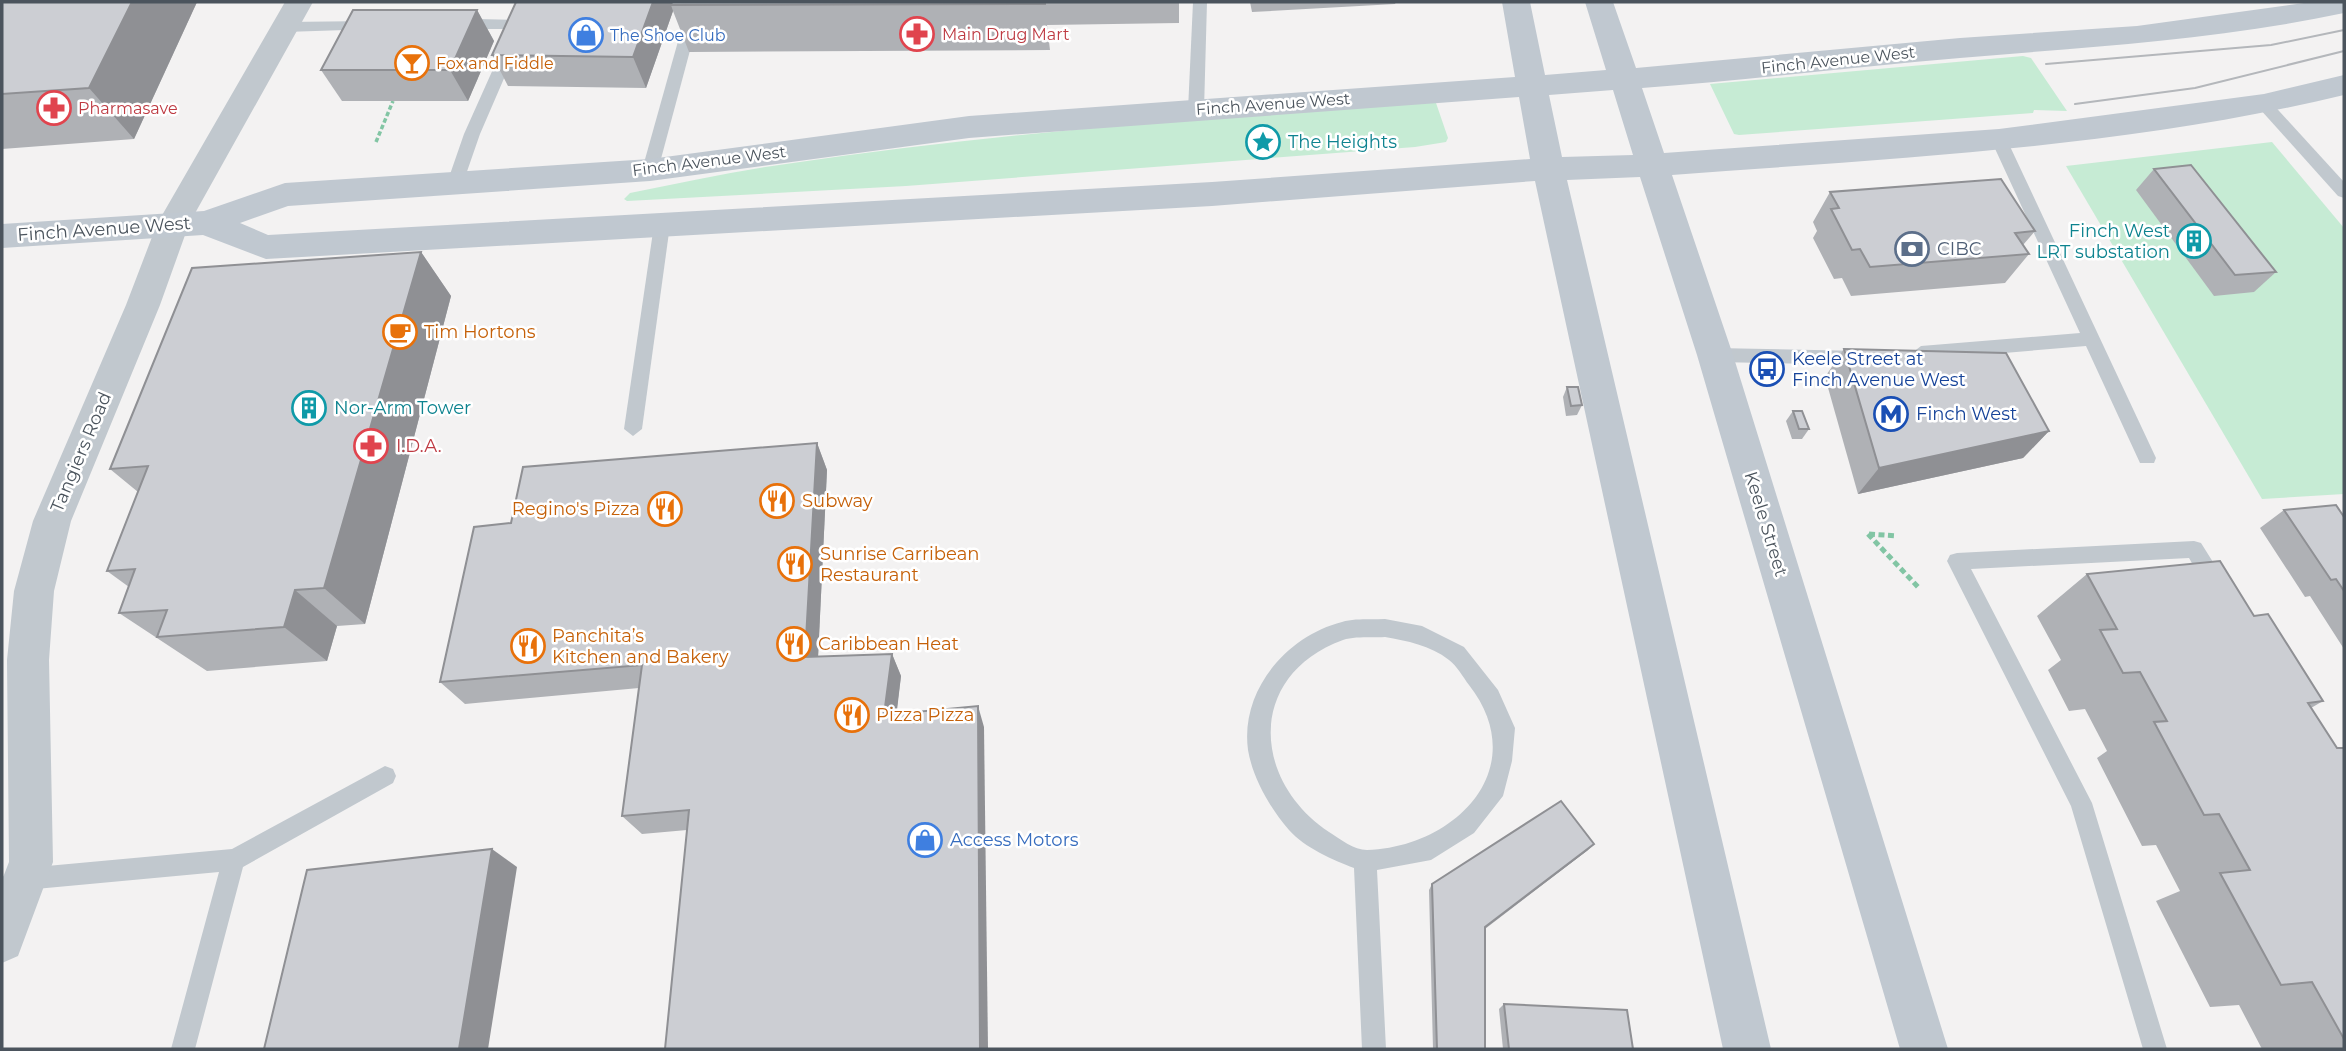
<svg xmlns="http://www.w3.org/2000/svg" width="2346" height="1051" viewBox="0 0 2346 1051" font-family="Montserrat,sans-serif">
	<rect width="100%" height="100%" fill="#f3f2f2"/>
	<g fill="#c6ebd4">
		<path d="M 2023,56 L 2031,58 L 2067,111 L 2034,110 L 2033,113 L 1739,135 L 1734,134 L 1710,84 Z"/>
		<path d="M 1435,100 L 1448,138 L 1446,142 L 1415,147 L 906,186 L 627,201 L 624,199 L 630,193 C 682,183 734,171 786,164 C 1002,132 1219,117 1435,100 Z"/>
		<path d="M 2272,142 L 2344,228 L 2344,494 L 2262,499 L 2066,166 Z"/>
	</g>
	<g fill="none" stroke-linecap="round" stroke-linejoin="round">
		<path stroke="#82c5a4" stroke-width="3.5" stroke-dasharray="4.5 2.5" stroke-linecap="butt" d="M 376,142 L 393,101"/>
		<g stroke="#82c5a4" stroke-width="5" stroke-dasharray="6 3.5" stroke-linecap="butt">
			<path d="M 1868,534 L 1919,588"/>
			<path d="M 1869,534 L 1897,536"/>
		</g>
		<g fill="#c1c8ce" fill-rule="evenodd">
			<path d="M 523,2 L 537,2 L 480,134 L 463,183 L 461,187 L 449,187 L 447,183 L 464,134 L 511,29 L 476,29 L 469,24 L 476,19 L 515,20 Z"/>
			<path d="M 689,2 L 703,2 L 658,170 L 650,176 L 642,170 Z"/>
			<path d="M 1193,2 L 1207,2 L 1204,110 L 1196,115 L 1188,110 Z"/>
			<path d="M 371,21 L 376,23 L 376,29 L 285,32 L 278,27 L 285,22 Z"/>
			<path d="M 2264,99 L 2269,100 L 2344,182 L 2344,198 L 2338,196 L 2259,108 L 2259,100 Z"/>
			<path d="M 1999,135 L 2007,140 L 2156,458 L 2154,463 L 2140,463 L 2086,346 L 1921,360 L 1912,353 L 1921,346 L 2080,333 L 1991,140 Z"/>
			<path d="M 662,219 L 670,225 L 642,429 L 633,436 L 624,429 L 654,225 Z"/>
			<path d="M 1715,348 L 1863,351 L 1872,358 L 1863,365 L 1715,362 L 1706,355 Z"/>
			<path d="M 2194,541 L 2201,543 L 2223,578 L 2226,584 L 2223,590 C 2205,596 2197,571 2189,558 L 1971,569 L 2092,803 L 2167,1049 L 2143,1049 L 2071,806 L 1947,561 L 1950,555 L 1957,553 Z"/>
			<path d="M 1385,619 L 1422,626 L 1464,647 L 1498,690 L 1515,728 L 1512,761 L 1503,796 L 1474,833 L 1431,860 L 1377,870 L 1386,1049 L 1362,1049 L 1354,868 C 1333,860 1305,848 1289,830 C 1270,808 1253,779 1248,750 C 1240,690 1287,636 1342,622 C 1355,618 1371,620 1385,619 ZM 1385,637 C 1407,641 1430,645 1449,660 C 1457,666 1463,677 1469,685 C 1533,767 1457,847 1367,850 C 1354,850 1340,839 1329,832 C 1251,780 1247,675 1343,640 C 1355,636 1372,638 1385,637 Z"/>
			<path d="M 385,766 L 393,769 L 396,776 L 393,783 L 243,867 L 195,1049 L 171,1049 L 219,872 L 25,890 L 2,899 L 2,877 L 25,868 L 232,849 Z"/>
		</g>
		<path fill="#c1c8ce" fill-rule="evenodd" d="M 285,2 L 313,2 L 189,224 L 160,305 L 71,521 L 54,591 L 49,660 L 53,862 L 18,956 L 2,963 L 2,880 L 9,862 L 7,660 L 14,591 L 33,521 L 126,305 L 157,224 Z"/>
		<path fill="#c0c8d0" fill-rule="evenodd" d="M 1502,2 L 1530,2 L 1545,75 L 1606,70 L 1585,2 L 1613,2 L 1636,68 L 1960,38 L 2137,26 L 2311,2 L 2344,2 L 2344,13 C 2217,40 2089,47 1960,58 C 1854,67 1748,80 1642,88 L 1664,153 L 1999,129 L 2264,94 L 2344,75 L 2344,95 C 2125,148 1896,158 1672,175 L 1733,355 L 1948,1049 L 1900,1049 L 1697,355 L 1640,177 L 1567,180 L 1771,1049 L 1723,1049 L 1535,181 L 1212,206 L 266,259 L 203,235 L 2,248 L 2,224 L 204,211 L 285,183 L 650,159 L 969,116 L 1515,77 ZM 1613,90 L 1633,155 L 1562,157 L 1549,95 ZM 1519,97 L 1530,159 L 1212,182 L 268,235 L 240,223 L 288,206 L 650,181 L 969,138 Z"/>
		<g stroke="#b4b7bb" stroke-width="2">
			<path d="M 2046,64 L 2271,45 L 2344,30"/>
			<path d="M 2075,104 L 2195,88 L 2344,51"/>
		</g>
	</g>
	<g fill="#afb1b5">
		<path d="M 2,2 L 197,2 L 134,139 L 2,149 Z"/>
		<path d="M 516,2 L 1179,2 L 1179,23 L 1047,25 L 1050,50 L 689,52 L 673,11 L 646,88 L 508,86 L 492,55 Z"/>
		<path d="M 1250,2 L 1396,2 L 1395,4 L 1252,12 Z"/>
		<path d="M 477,10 L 494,41 L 468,101 L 342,101 L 321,70 Z"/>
		<path d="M 2154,169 L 2276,272 L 2254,292 L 2214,296 L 2136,190 Z"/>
		<path d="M 1830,192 L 2035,231 L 2023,245 L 2029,254 L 2005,283 L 1851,296 L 1842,278 L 1834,279 L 1813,238 L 1817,231 L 1813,222 Z"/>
		<path d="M 421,252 L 451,296 L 365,624 L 337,626 L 327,661 L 207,671 L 119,613 L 129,587 L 107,571 L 138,492 L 110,469 Z"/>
		<path d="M 1844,349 L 2049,431 L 2023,458 L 1858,494 L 1825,377 Z"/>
		<path d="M 1567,387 L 1582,405 L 1577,415 L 1566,416 L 1563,397 Z"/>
		<path d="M 1793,411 L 1809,429 L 1802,439 L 1792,439 L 1786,421 Z"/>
		<path d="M 817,443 L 827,470 L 818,657 L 892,654 L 901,676 L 896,714 L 984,727 L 687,830 L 642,834 L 622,816 L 639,688 L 465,704 L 440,682 Z"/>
		<path d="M 2284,510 L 2344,517 L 2344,649 L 2310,596 L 2305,597 L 2260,528 Z"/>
		<path d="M 2087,574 L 2254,616 L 2323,701 L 2311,708 L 2337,748 L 2344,748 L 2344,1049 L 2262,1049 L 2239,1005 L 2210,1007 L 2156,901 L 2180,891 L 2156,845 L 2142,846 L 2097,758 L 2107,751 L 2085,709 L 2069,711 L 2048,670 L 2061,660 L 2037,616 Z"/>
		<path d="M 1588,850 L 1485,929 L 1485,1049 L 1433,1049 L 1429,890 L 1432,884 Z"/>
		<path d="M 1504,1004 L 1633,1049 L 1503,1049 L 1499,1009 Z"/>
	</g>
	<g fill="#8f9094">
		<path d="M 132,2 L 197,2 L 134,139 L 89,88 Z"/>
		<path d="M 653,2 L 677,2 L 671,5 L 673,11 L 646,88 L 633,57 Z"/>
		<path d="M 477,10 L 494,41 L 468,101 L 450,70 Z"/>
		<path d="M 421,252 L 451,296 L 365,624 L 324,588 Z"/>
		<path d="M 2049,431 L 2023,458 L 1858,494 L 1879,468 Z"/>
		<path d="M 817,443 L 827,470 L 817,679 L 805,657 Z"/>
		<path d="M 295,590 L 337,626 L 327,661 L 284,627 Z"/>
		<path d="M 892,654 L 901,676 L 894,736 L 884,715 Z"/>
		<path d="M 978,706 L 984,727 L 988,1049 L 980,1049 Z"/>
		<path d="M 1594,844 L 1588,850 L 1480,932 L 1485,927 Z"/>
		<path d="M 492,849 L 517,867 L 488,1049 L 459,1049 Z"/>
	</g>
	<g fill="#ccced3" stroke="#8f9094" stroke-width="2">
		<path d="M 2,2 L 132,2 L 89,88 L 2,94 Z"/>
		<path d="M 516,2 L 653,2 L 633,57 L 492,55 Z"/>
		<path d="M 672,2 L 1045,2 L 1045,4 L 671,5 Z"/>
		<path d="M 353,10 L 477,10 L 450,70 L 321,70 Z"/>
		<path d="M 2191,165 L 2276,272 L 2235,275 L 2154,169 Z"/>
		<path d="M 2001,179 L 2035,231 L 2015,233 L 2029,254 L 1870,267 L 1860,249 L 1852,250 L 1831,209 L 1839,208 L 1830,192 Z"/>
		<path d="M 421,252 L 324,588 L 295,590 L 284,627 L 157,637 L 167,610 L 119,613 L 135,569 L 107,571 L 148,466 L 110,469 L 192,268 Z"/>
		<path d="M 1844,349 L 2006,353 L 2049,431 L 1879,468 Z"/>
		<path d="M 1567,387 L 1578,387 L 1582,405 L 1571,406 Z"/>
		<path d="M 1793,411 L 1802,411 L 1809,429 L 1799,429 Z"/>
		<path d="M 817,443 L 805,657 L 892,654 L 884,715 L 978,706 L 980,1049 L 665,1049 L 689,810 L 622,816 L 642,665 L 440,682 L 474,527 L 511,523 L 523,467 Z"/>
		<path d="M 2336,505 L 2344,517 L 2344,591 L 2336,579 L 2331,580 L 2284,510 Z"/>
		<path d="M 2220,561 L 2254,616 L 2268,614 L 2323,701 L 2308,703 L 2337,748 L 2344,748 L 2344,1039 L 2312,982 L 2281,985 L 2220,873 L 2250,870 L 2219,814 L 2204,815 L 2154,722 L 2167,721 L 2140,672 L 2123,673 L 2100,630 L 2117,629 L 2087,574 Z"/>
		<path d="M 1561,801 L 1594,844 L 1485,927 L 1485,1049 L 1437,1049 L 1432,884 Z"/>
		<path d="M 492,849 L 459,1049 L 264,1049 L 307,870 Z"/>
		<path d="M 1504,1004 L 1627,1010 L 1633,1049 L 1509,1049 Z"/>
	</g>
	<defs>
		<g id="pharmacy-ring" transform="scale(1.75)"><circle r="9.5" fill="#fff" stroke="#e0444e" stroke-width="1.5"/><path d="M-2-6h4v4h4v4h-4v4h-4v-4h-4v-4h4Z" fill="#e0444e"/></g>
		<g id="shop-ring" transform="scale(1.75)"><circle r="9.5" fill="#fff" stroke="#3f7fe0" stroke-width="1.5"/><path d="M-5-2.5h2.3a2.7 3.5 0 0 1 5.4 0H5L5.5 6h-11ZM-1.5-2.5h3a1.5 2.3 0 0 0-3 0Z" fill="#3f7fe0"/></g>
		<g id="bar-ring" transform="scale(1.75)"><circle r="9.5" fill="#fff" stroke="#e8710a" stroke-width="1.5"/><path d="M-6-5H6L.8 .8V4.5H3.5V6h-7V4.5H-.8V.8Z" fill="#e8710a"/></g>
		<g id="sight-ring" transform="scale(1.75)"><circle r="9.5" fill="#fff" stroke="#0f9aa8" stroke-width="1.5"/><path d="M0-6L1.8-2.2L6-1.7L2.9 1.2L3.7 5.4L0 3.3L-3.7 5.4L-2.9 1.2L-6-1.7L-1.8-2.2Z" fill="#0f9aa8"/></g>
		<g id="building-ring" transform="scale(1.75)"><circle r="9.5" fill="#fff" stroke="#0f9aa8" stroke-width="1.5"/><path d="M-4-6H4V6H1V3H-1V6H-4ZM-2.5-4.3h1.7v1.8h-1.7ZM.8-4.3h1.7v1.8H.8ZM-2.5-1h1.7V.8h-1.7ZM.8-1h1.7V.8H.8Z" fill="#0f9aa8"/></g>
		<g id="bank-ring" transform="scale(1.75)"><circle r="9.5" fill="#fff" stroke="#5c6f8a" stroke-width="1.5"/><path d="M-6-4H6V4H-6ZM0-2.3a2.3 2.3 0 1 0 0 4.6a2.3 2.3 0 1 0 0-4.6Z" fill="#5c6f8a"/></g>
		<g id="cafe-ring" transform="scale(1.75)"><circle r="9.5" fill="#fff" stroke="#e8710a" stroke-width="1.5"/><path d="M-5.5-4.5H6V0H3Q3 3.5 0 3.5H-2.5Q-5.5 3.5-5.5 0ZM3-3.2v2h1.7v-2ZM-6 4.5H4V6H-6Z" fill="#e8710a"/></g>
		<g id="bus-ring" transform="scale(1.75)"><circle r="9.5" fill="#fff" stroke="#1a4fb4" stroke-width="1.5"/><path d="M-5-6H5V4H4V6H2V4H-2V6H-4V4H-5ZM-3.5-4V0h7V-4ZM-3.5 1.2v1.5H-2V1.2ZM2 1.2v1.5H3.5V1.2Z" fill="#1a4fb4"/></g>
		<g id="metro-ring" transform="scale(1.75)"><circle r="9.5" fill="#fff" stroke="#1a4fb4" stroke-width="1.5"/><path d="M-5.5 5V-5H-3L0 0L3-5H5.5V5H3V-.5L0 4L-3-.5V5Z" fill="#1a4fb4"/></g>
		<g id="restaurant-ring" transform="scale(1.75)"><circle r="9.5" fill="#fff" stroke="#e8710a" stroke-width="1.5"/><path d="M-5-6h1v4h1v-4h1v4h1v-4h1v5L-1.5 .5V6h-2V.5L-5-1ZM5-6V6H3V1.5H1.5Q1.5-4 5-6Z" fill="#e8710a"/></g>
	</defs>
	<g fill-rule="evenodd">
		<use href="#pharmacy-ring" x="917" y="34"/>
		<use href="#shop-ring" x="586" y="35"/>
		<use href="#bar-ring" x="412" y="63"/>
		<use href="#pharmacy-ring" x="54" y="108"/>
		<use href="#sight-ring" x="1263" y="142"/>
		<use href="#building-ring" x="2194" y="241"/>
		<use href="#bank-ring" x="1912" y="249"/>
		<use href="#cafe-ring" x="400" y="332"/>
		<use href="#bus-ring" x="1767" y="369"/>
		<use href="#building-ring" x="309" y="408"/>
		<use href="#metro-ring" x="1891" y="414"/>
		<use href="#pharmacy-ring" x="371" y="446"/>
		<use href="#restaurant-ring" x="777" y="501"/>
		<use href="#restaurant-ring" x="665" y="509"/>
		<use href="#restaurant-ring" x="795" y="564"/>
		<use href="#restaurant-ring" x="794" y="644"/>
		<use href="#restaurant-ring" x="528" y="646"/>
		<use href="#restaurant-ring" x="852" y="715"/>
		<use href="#shop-ring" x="925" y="840"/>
	</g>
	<g text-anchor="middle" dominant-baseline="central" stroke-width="5" stroke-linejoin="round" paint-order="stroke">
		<g font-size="16" fill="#be3a42" stroke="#fff" text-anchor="start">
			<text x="942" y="34">Main Drug Mart</text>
			<text x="78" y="108">Pharmasave</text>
		</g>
		<g font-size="16" fill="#366cbe" stroke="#fff" text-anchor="start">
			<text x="610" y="35">The Shoe Club</text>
		</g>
		<g font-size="16" fill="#4b545d" stroke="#fff">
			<text transform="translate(1838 60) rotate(-6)">Finch Avenue West</text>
			<text transform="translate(1273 104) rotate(-4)">Finch Avenue West</text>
			<text transform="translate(709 161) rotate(-7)">Finch Avenue West</text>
		</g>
		<g font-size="16" fill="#c56008" stroke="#fff" text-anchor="start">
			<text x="436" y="63">Fox and Fiddle</text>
		</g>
		<g font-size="18" fill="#0d838f" stroke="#fff" text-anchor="start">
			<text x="1288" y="142">The Heights</text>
			<text x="2170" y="231" text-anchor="end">Finch West<tspan x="2170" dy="21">LRT substation</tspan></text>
			<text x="334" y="408">Nor-Arm Tower</text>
		</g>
		<g font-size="18" fill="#4b545d" stroke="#fff">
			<text transform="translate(104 229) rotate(-4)">Finch Avenue West</text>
			<text transform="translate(81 452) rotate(-67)">Tangiers Road</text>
			<text transform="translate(1766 524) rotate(73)">Keele Street</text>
		</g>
		<g font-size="18" fill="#4e5e75" stroke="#fff" text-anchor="start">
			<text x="1937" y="249">CIBC</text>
		</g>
		<g font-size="18" fill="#c56008" stroke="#fff" text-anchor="start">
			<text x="424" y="332">Tim Hortons</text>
			<text x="802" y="501">Subway</text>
			<text x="640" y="509" text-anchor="end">Regino's Pizza</text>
			<text x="820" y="554">Sunrise Carribean<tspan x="820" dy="21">Restaurant</tspan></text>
			<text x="552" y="636">Panchita’s<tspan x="552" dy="21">Kitchen and Bakery</tspan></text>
			<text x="818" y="644">Caribbean Heat</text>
			<text x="876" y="715">Pizza Pizza</text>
		</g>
		<g font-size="18" fill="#164399" stroke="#fff" text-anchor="start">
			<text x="1792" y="359">Keele Street at<tspan x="1792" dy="21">Finch Avenue West</tspan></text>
			<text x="1916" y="414">Finch West</text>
		</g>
		<g font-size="18" fill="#be3a42" stroke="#fff" text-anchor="start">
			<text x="396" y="446">I.D.A.</text>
		</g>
		<g font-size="18" fill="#366cbe" stroke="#fff" text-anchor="start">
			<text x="950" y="840">Access Motors</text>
		</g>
	</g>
	<rect width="2346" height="1051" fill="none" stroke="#4b545d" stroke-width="7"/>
</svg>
